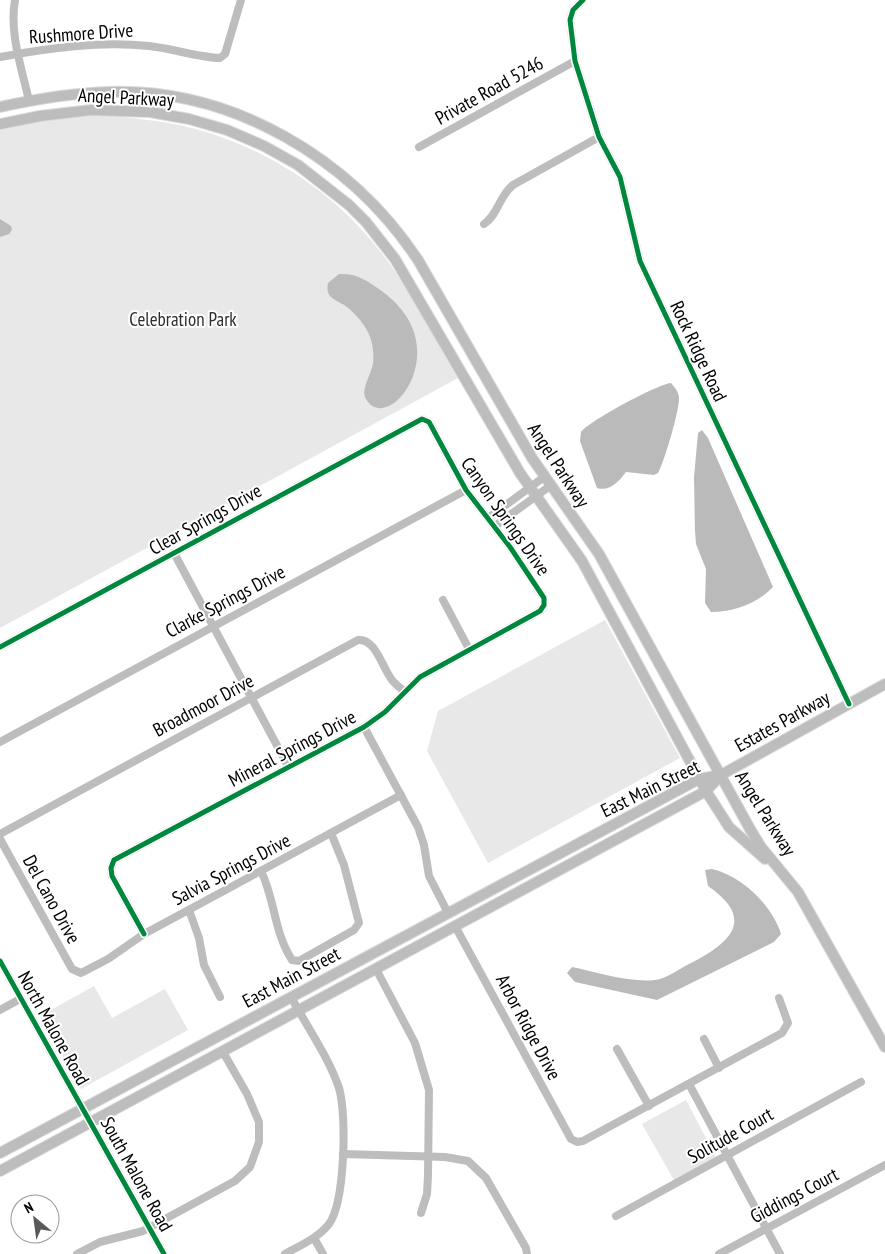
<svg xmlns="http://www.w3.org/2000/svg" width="885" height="1254" viewBox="0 0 885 1254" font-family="'PT Sans Narrow',sans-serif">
	<rect width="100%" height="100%" fill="#fff"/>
	<g fill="#e8e8e8">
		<path d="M 98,114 C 128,118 158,120 188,127 C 270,147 344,198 392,267 C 416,303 436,341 458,378 L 0,628 L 0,130 L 51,119 Z"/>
		<path d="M 605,620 L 680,758 L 488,863 L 427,751 L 438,711 Z"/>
		<path d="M 94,986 L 112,1018 L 165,989 L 188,1030 L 81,1089 L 40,1016 Z"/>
		<path d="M 686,1100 L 717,1159 L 675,1182 L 642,1124 Z"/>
	</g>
	<g fill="#bababa">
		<path d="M 0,219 L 11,226 L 12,230 L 9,234 L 0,237 Z"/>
		<path d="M 339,274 C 357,273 368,281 383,292 C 459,348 388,437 366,399 C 360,390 372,373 373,363 C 374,357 373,349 372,344 C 370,330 357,315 347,307 C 342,303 335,301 331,297 C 327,293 327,288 328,283 Z"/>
		<path d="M 671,383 C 675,388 678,391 679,397 C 680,409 664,463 658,473 L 654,475 L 626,472 C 619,481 610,492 597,488 L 580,441 L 581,432 C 589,421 658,384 671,383 Z"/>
		<path d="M 702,430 L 708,438 L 773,587 C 757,604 733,612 711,612 L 705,603 L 706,569 L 696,544 L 695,531 L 694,477 L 698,433 Z"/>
		<path d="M 712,869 C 742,876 772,905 781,934 L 774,942 L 657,1000 L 575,982 L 567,973 L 572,967 C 596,972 631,983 655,980 C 666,979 679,969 689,964 C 730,943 757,920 708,886 L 705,870 Z"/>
	</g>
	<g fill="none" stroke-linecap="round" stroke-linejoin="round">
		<g stroke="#dbdbdb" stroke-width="12">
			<g id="major">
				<path d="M 0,107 C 36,99 72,93 109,92 C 233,88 351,159 418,260 L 532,458 L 599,554 L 750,829 L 761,847 L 798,892 L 885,1047"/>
				<path d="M 0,124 L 40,116 L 91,110 L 150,112 L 189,119 L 227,130 L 264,146 L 298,165 L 349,205 L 366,222 L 395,259 L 520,473 L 582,561 L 706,791 L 729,827 L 765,859"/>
				<path d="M 0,1153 L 699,779 L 721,775"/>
				<path d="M 0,1171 L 706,791 L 721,775 L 885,684"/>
			</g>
		</g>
		<g stroke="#bdbdbd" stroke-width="8">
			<path d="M 15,0 C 9,33 22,69 29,101"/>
			<path d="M 583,0 L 573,10 L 570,20 L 575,61 L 599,137 L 620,177 L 640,261 L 849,704"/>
			<path d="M 0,57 C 49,48 99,41 149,46 C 170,48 201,58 220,58 L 225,54 L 241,0"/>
			<path d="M 419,147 L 575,61"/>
			<path d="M 484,224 C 498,215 499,196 513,185 L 599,137"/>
			<path d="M 488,518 L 544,477"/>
			<path d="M 495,526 L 550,486"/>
			<path d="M 174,553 L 288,766"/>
			<path d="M 443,600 L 469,649"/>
			<path d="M 0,647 L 422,419 L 429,422 L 466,490 L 510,547 L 544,598 L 544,605 L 540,611 L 420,677 L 385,712 L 364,727 L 114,860 L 111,868 L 112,876 L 144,934"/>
			<path d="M 364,727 L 418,827 L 424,845 L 429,876 L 448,913"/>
			<path d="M 0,742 L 466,490"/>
			<path d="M 0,834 L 358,640 C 375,638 382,666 390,677 C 393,683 399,687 404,691"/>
			<path d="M 0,839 L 72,969 L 81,973 L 108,959 L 144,934 L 401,795"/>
			<path d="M 261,871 C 275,899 274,933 292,960 L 299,961 L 354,930 L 359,923 L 344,865 L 331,833"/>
			<path d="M 189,910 L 199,938 L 204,965 L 220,997"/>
			<path d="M 455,926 L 571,1139 L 577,1142 L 583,1141 L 782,1033 L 788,1023 L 779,998"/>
			<path d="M 0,961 L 164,1254"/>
			<path d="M 376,969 L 415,1043 L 429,1090 L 428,1175 L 427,1194 L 421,1213"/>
			<path d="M 0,1010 L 20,999"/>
			<path d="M 704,1039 L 719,1068"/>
			<path d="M 617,1049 L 649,1106"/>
			<path d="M 689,1084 L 780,1254"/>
			<path d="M 343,1154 L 445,1157 L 468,1161 L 486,1178 L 526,1248 L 527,1254"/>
			<path d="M 616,1216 L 861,1082"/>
			<path d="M 314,1238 L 323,1254"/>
			<path d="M 77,1254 L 100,1242 L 143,1231 L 235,1181 L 250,1167 L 259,1142 L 259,1122 L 247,1094 L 223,1052"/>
			<path d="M 285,1254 C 301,1245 318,1238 329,1224 C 345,1202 347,1115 339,1088 C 329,1058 306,1025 291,997"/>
			<path d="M 719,1254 L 885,1165"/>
		</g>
		<use href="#major" stroke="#bdbdbd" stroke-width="10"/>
		<g stroke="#fff" stroke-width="8">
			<g id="cycleway">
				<path d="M 583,0 L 573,10 L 570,20 L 575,61 L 599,137 L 620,177 L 640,261 L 849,704"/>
				<path d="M 0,647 L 422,419 L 429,422 L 466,490 L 510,547 L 544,598 L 544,605 L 540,611 L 420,677 L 385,712 L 364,727 L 114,860 L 111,868 L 112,876 L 144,934"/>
				<path d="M 0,961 L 164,1254"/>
			</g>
		</g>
		<use href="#cycleway" stroke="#00873e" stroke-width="5"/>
	</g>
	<g text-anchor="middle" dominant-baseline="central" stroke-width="4" stroke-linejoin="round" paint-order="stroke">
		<g font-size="19" fill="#000" stroke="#fff">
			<text transform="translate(81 33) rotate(-4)">Rushmore Drive</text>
			<text transform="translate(489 90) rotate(-29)">Private Road 5246</text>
			<text transform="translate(126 97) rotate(3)">Angel Parkway</text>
			<text transform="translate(699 351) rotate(65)">Rock Ridge Road</text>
			<text transform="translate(559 465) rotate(57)">Angel Parkway</text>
			<text transform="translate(506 516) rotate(55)">Canyon Springs Drive</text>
			<text transform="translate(205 519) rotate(-29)">Clear Springs Drive</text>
			<text transform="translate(225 601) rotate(-28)">Clarke Springs Drive</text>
			<text transform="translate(203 705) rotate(-28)">Broadmoor Drive</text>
			<text transform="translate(782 721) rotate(-29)">Estates Parkway</text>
			<text transform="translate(292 748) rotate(-28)">Mineral Springs Drive</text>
			<text transform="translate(650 788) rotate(-26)">East Main Street</text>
			<text transform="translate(766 813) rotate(58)">Angel Parkway</text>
			<text transform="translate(231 869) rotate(-28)">Salvia Springs Drive</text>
			<text transform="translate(52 899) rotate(61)">Del Cano Drive</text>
			<text transform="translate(291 977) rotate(-28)">East Main Street</text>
			<text transform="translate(529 1027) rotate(62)">Arbor Ridge Drive</text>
			<text transform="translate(54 1028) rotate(61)">North Malone Road</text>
			<text transform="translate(730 1135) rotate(-29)">Solitude Court</text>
			<text transform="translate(137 1174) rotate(61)">South Malone Road</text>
			<text transform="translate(794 1195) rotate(-28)">Giddings Court</text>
		</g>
		<g font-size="19" fill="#2d2d2d" stroke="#fff">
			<text x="183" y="319">Celebration Park</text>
		</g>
	</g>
	<g transform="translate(35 1219) rotate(331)"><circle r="24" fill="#ffffff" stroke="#999999"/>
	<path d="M0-4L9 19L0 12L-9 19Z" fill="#595959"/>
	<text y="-8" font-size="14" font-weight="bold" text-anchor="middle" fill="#000000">N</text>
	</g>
</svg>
